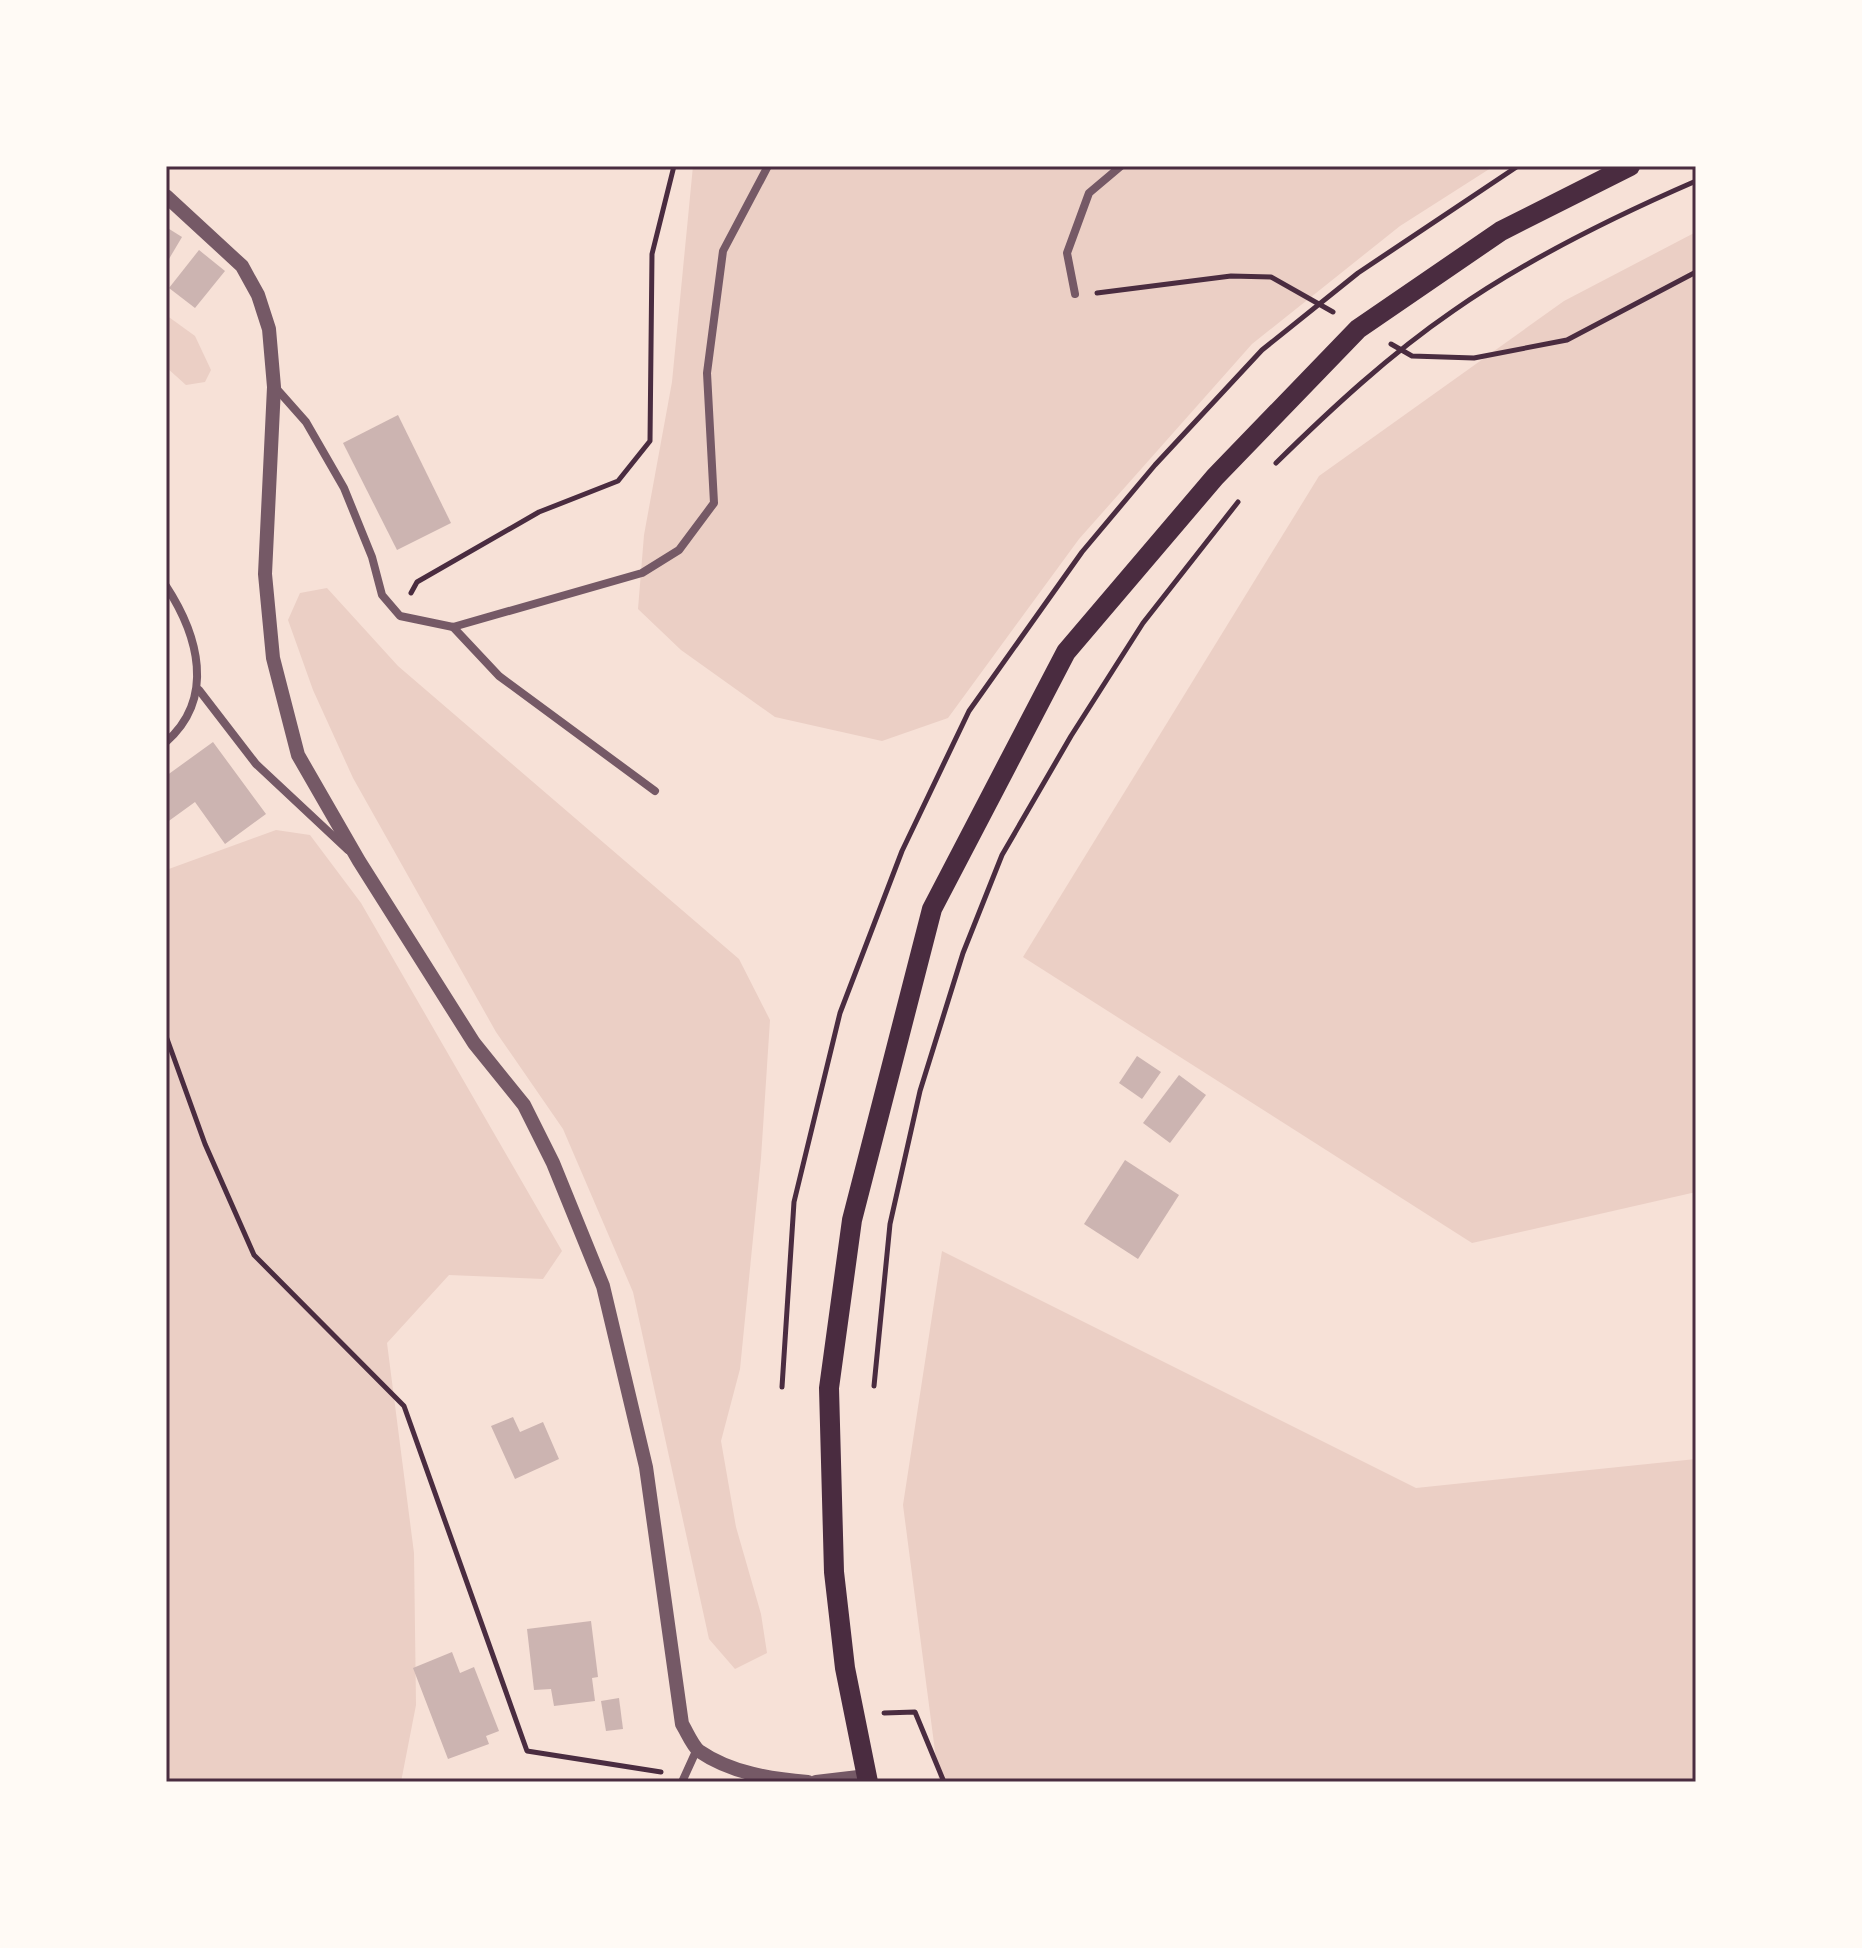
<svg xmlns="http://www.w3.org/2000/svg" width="1862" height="1948" viewBox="0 0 1862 1948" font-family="Lora,serif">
	<rect width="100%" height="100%" fill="#f7e1d7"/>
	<g fill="#ebcfc5">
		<path d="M 693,166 L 1494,166 L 1400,226 L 1252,344 L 1079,539 L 948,718 L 882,741 L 775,717 L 681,650 L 638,609 L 644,535 L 672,382 Z"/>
		<path d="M 1696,232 L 1696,1192 L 1472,1243 L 1023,957 L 1319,476 L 1564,301 Z"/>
		<path d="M 166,315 L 195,336 L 211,370 L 205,382 L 186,385 L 166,367 Z"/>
		<path d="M 327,588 L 398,666 L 739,959 L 770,1020 L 761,1158 L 740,1369 L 721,1441 L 736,1527 L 761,1614 L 767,1653 L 735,1669 L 709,1639 L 633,1292 L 563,1129 L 496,1032 L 353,778 L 313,690 L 288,620 L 300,593 Z"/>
		<path d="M 276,830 L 310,835 L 361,903 L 562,1251 L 543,1279 L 449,1275 L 387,1343 L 414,1553 L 416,1705 L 401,1782 L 166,1782 L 166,870 Z"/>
		<path d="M 942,1251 L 1416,1488 L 1696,1459 L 1696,1782 L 939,1782 L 903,1505 Z"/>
	</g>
	<g fill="#ccb4b1">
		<path d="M 166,227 L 182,237 L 166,264 Z"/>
		<path d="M 199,250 L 225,271 L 195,308 L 169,288 Z"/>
		<path d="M 398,415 L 451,523 L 397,550 L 343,443 Z"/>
		<path d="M 213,742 L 266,814 L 225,844 L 195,802 L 166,823 L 166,776 Z"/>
		<path d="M 1137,1056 L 1161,1072 L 1142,1099 L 1119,1083 Z"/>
		<path d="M 1179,1075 L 1206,1095 L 1170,1143 L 1143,1123 Z"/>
		<path d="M 1125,1160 L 1179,1195 L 1138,1259 L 1084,1224 Z"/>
		<path d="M 513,1417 L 520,1432 L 543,1422 L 559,1459 L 515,1479 L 491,1426 Z"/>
		<path d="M 591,1621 L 598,1677 L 592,1678 L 595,1701 L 554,1706 L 551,1689 L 534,1690 L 527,1629 Z"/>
		<path d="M 452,1652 L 460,1673 L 474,1667 L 499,1731 L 486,1736 L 489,1744 L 448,1759 L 413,1668 Z"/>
		<path d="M 619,1698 L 623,1729 L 606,1731 L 601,1701 Z"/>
	</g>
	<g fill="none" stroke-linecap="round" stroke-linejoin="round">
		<g stroke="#4a2c40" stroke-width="5">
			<path d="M 1097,293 L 1231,276 L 1271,277 L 1333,312"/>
			<path d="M 1391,344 L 1412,356 L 1474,358 L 1567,340 L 1696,272"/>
			<path d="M 1276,463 C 1331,409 1389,355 1453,311 C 1527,259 1613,217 1696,181"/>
			<path d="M 411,593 L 417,582 L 539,512 L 618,481 L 650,441 L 652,254 L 674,166"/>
			<path d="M 166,1036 L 205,1144 L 254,1255 L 404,1406 L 527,1751 L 661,1772"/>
			<path d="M 874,1386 L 890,1224 L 920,1091 L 963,953 L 1002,855 L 1071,736 L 1143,623 L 1238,502"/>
			<path d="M 782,1387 L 794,1202 L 840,1013 L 902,851 L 969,711 L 1082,552 L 1155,465 L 1262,350 L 1358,273 L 1518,166"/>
			<path d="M 884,1713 L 915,1712 L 944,1782"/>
		</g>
		<g stroke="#755966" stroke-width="8">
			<path d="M 1075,294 L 1067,253 L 1089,193 L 1121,166"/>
			<path d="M 275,387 L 306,422 L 344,488 L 372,557 L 382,595 L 400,616 L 453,627 L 642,573 L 679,550 L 714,503 L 707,373 L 723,251 L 768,166"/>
			<path d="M 166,586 C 198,635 216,698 166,742"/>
			<path d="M 453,627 L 499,676 L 655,791"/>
			<path d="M 199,690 L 256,764 L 348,850"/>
			<path d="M 682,1782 L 697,1749"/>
		</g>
		<g stroke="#755966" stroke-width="14">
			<path d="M 166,196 L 242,266 L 258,295 L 269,329 L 274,387 L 265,574 L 273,658 L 298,755 L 359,861 L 474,1043 L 524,1105 L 553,1163 L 603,1286 L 646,1467 L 682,1724 C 687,1732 692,1745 699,1751 C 731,1773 771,1779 808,1782"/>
			<path d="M 816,1782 L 867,1776"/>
		</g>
		<path stroke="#4a2c40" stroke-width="20" d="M 868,1782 L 845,1668 L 834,1572 L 829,1388 L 852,1220 L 932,909 L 1066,652 L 1215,477 L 1358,329 L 1501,231 L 1630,166"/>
	</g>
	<rect width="1862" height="1948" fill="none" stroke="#fffaf5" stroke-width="336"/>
	<rect x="168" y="168" width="1526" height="1612" fill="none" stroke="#4a2c40" stroke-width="3"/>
</svg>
